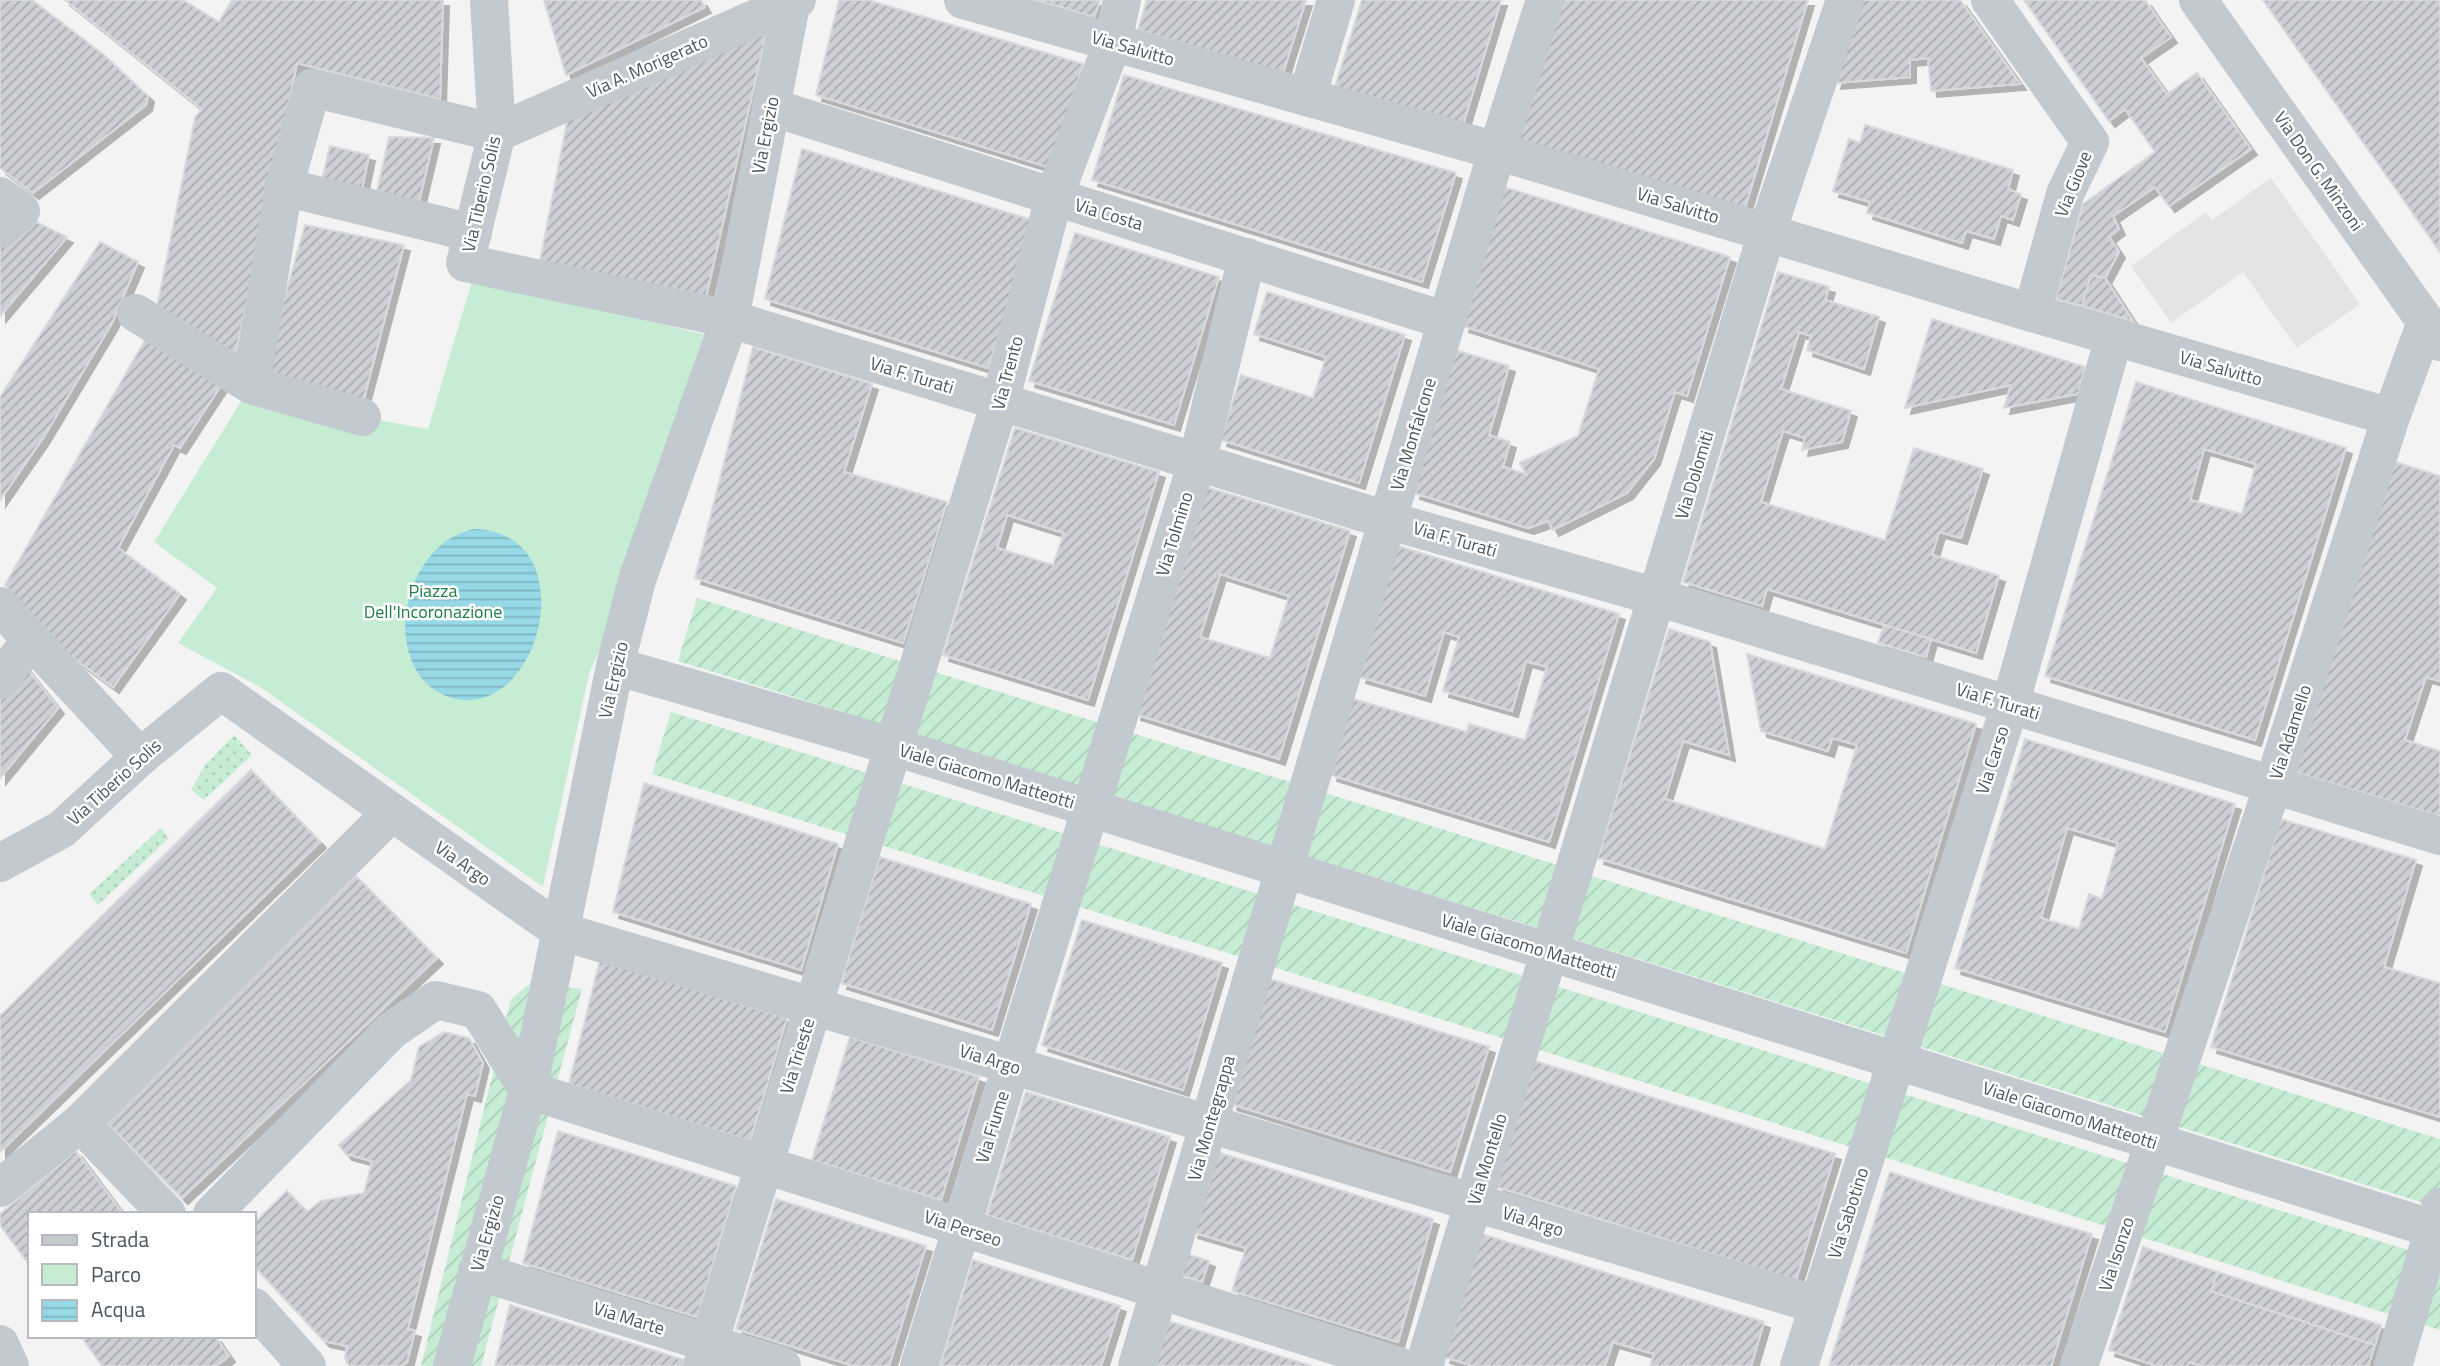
<svg xmlns="http://www.w3.org/2000/svg" width="2440" height="1366" viewBox="0 0 2440 1366" font-family="'Titillium Web',sans-serif">
	<defs>
		<pattern id="grass-dots" width="8" height="8" patternUnits="userSpaceOnUse" patternTransform="scale(1.75)"><rect width="8" height="8" fill="#c6edd4"/><path d="M2 2h.1M6 6h.1" fill="none" stroke="#accdb8" stroke-width="1.8" stroke-linecap="round"/></pattern>
		<pattern id="garden-furrows" width="10" height="10" patternUnits="userSpaceOnUse" patternTransform="scale(1.75)"><rect width="10" height="10" fill="#c6edd4"/><path d="M-1 1l2-2M0 10L10 0M9 11l2-2" fill="none" stroke="#accdb8"/></pattern>
		<pattern id="water-rules" width="6" height="5" patternUnits="userSpaceOnUse" patternTransform="scale(1.75)"><rect width="6" height="5" fill="#97d8e6"/><path d="M0 2.5h6" fill="none" stroke="#7db2be"/></pattern>
		<pattern id="building-hatch" width="6" height="6" patternUnits="userSpaceOnUse" patternTransform="scale(1.75)"><rect width="6" height="6" fill="#cdcfd4"/><path d="M-1 1l2-2M0 6l6-6M5 7l2-2" fill="none" stroke="#a8abaf"/></pattern>
		<filter id="shadow"><feDropShadow dx="6" dy="6" stdDeviation="0" flood-color="#0004"/></filter>
	</defs>
	<rect width="100%" height="100%" fill="#f4f3f3"/>
	<path fill="#e5e4e4" d="M 2271,178 L 2360,304 L 2297,348 L 2243,272 L 2171,323 L 2131,266 L 2206,212 L 2212,220 Z"/>
	<g fill="url(#grass-dots)">
		<path d="M 234,735 L 252,755 L 204,800 L 191,790 L 205,765 Z"/>
		<path d="M 161,828 L 169,838 L 98,905 L 89,894 Z"/>
	</g>
	<path fill="#c6edd4" d="M 473,278 L 710,336 L 628,585 L 589,674 L 543,887 L 260,687 L 178,643 L 217,588 L 154,542 L 248,390 L 362,417 L 428,429 Z"/>
	<g fill="url(#garden-furrows)">
		<path d="M 697,598 L 2440,1139 L 2440,1208 L 678,661 Z"/>
		<path d="M 671,712 L 2440,1260 L 2440,1330 L 652,774 Z"/>
		<path d="M 531,983 L 582,989 L 481,1366 L 421,1366 L 511,999 Z"/>
	</g>
	<path fill="url(#water-rules)" d="M 473,529 C 587,531 542,717 456,699 C 440,695 427,687 418,673 C 393,634 407,575 440,546 C 450,537 460,533 473,529 Z"/>
	<g fill="url(#building-hatch)" stroke="#d7d9dd" stroke-width="2" fill-rule="evenodd" filter="url(#shadow)">
		<path d="M 0,0 L 32,0 L 104,55 L 148,96 L 146,105 L 33,193 L 0,168 Z"/>
		<path d="M 65,0 L 183,0 L 219,22 L 232,0 L 443,0 L 440,99 L 297,63 L 235,356 L 155,317 L 195,118 L 202,109 Z"/>
		<path d="M 544,0 L 701,0 L 705,7 L 566,75 Z"/>
		<path d="M 839,0 L 868,0 L 1083,64 L 1051,168 L 816,95 Z"/>
		<path d="M 1036,0 L 1100,0 L 1094,17 Z"/>
		<path d="M 1147,0 L 1306,0 L 1283,73 L 1138,30 Z"/>
		<path d="M 1362,0 L 1501,0 L 1463,125 L 1335,87 Z"/>
		<path d="M 1559,0 L 1808,0 L 1744,211 L 1516,141 Z"/>
		<path d="M 1860,0 L 1960,0 L 2020,84 L 1931,91 L 1928,58 L 1910,60 L 1910,77 L 1835,83 Z"/>
		<path d="M 2024,0 L 2145,0 L 2171,37 L 2141,58 L 2149,69 L 2167,94 L 2197,73 L 2251,149 L 2169,206 L 2155,187 L 2113,216 L 2119,229 L 2109,237 L 2119,252 L 2105,278 L 2091,275 L 2082,306 L 2056,299 L 2083,204 L 2155,152 L 2125,109 L 2109,121 Z"/>
		<path d="M 2263,0 L 2440,0 L 2440,252 Z"/>
		<path d="M 768,25 L 706,297 L 540,261 L 568,117 Z"/>
		<path d="M 1124,75 L 1456,173 L 1422,282 L 1092,180 Z"/>
		<path d="M 1865,125 L 2013,170 L 2008,189 L 2021,194 L 2013,220 L 2001,216 L 1994,239 L 1966,231 L 1962,243 L 1867,213 L 1870,202 L 1833,191 L 1849,139 L 1860,143 Z"/>
		<path d="M 389,137 L 434,138 L 417,210 L 375,200 Z"/>
		<path d="M 330,146 L 369,155 L 362,189 L 322,180 Z"/>
		<path d="M 802,149 L 1035,221 L 988,368 L 765,299 Z"/>
		<path d="M 1504,187 L 1730,257 L 1687,396 L 1675,392 L 1654,459 L 1627,493 L 1553,530 L 1548,521 L 1528,528 L 1414,493 L 1455,350 L 1509,366 L 1489,435 L 1510,442 L 1503,467 L 1526,474 L 1520,463 L 1578,436 L 1599,369 L 1463,326 Z"/>
		<path d="M 30,219 L 67,237 L 0,316 L 0,243 Z"/>
		<path d="M 305,225 L 404,245 L 362,406 L 263,375 Z"/>
		<path d="M 1075,233 L 1219,277 L 1174,425 L 1029,381 Z"/>
		<path d="M 100,242 L 138,262 L 112,323 L 43,438 L 0,500 L 0,397 Z"/>
		<path d="M 1778,272 L 1829,287 L 1825,300 L 1879,317 L 1864,369 L 1807,350 L 1811,336 L 1799,332 L 1781,389 L 1851,411 L 1842,442 L 1802,450 L 1805,438 L 1783,431 L 1761,502 L 1885,540 L 1914,448 L 1983,469 L 1961,538 L 1939,532 L 1932,555 L 1999,576 L 1976,653 L 1767,589 L 1762,606 L 1683,582 Z"/>
		<path d="M 2091,275 L 2105,278 L 2133,321 L 2082,306 Z"/>
		<path d="M 1267,292 L 1405,335 L 1359,483 L 1221,440 L 1241,375 L 1313,398 L 1326,357 L 1254,334 Z"/>
		<path d="M 1932,319 L 2085,367 L 2078,394 L 2004,408 L 2011,385 L 1905,408 Z"/>
		<path d="M 149,333 L 227,376 L 180,448 L 174,445 L 118,548 L 180,594 L 113,687 L 57,646 L 5,585 Z"/>
		<path d="M 753,347 L 872,384 L 844,472 L 947,502 L 903,643 L 695,578 Z"/>
		<path d="M 2136,382 L 2346,448 L 2255,740 L 2045,676 ZM 2204,449 L 2256,464 L 2242,514 L 2190,500 Z"/>
		<path d="M 1015,428 L 1159,472 L 1088,700 L 943,655 ZM 1007,515 L 1064,533 L 1053,565 L 997,548 Z"/>
		<path d="M 2392,461 L 2440,476 L 2440,681 L 2426,677 L 2405,740 L 2440,751 L 2440,816 L 2295,772 Z"/>
		<path d="M 1206,487 L 1350,531 L 1279,759 L 1135,714 ZM 1220,574 L 1289,596 L 1270,658 L 1200,637 Z"/>
		<path d="M 1398,546 L 1619,614 L 1549,842 L 1331,775 L 1353,699 L 1467,732 L 1469,724 L 1525,740 L 1547,667 L 1526,661 L 1512,711 L 1443,691 L 1459,637 L 1444,632 L 1425,696 L 1360,677 Z"/>
		<path d="M 1884,625 L 1931,639 L 1926,657 L 1878,643 Z"/>
		<path d="M 1669,629 L 1710,642 L 1729,755 L 1683,741 L 1665,799 L 1825,849 L 1857,745 L 1832,738 L 1828,751 L 1761,731 L 1747,654 L 1976,724 L 1906,953 L 1598,858 Z"/>
		<path d="M 25,666 L 58,708 L 0,778 L 0,699 Z"/>
		<path d="M 2025,739 L 2235,804 L 2165,1032 L 1955,968 ZM 2067,828 L 2118,843 L 2102,899 L 2089,894 L 2079,929 L 2041,918 Z"/>
		<path d="M 251,770 L 320,842 L 0,1152 L 0,1016 Z"/>
		<path d="M 644,783 L 838,844 L 801,970 L 613,912 Z"/>
		<path d="M 2281,819 L 2416,860 L 2384,967 L 2440,983 L 2440,1117 L 2211,1047 Z"/>
		<path d="M 880,857 L 1031,904 L 992,1030 L 841,983 Z"/>
		<path d="M 356,876 L 437,958 L 182,1198 L 105,1121 Z"/>
		<path d="M 1082,920 L 1222,963 L 1183,1090 L 1042,1045 Z"/>
		<path d="M 600,960 L 787,1018 L 750,1141 L 569,1084 Z"/>
		<path d="M 1267,978 L 1489,1047 L 1450,1172 L 1231,1104 Z"/>
		<path d="M 444,1032 L 469,1038 L 483,1063 L 475,1096 L 467,1094 L 408,1329 L 415,1331 L 407,1362 L 400,1366 L 349,1366 L 345,1358 L 347,1346 L 324,1341 L 254,1266 L 254,1223 L 287,1191 L 307,1212 L 321,1201 L 364,1193 L 372,1161 L 346,1154 L 339,1145 L 411,1080 L 419,1047 Z"/>
		<path d="M 850,1037 L 979,1077 L 941,1200 L 812,1160 Z"/>
		<path d="M 1532,1060 L 1835,1154 L 1796,1280 L 1497,1187 Z"/>
		<path d="M 1026,1092 L 1170,1137 L 1132,1260 L 987,1215 Z"/>
		<path d="M 558,1131 L 736,1186 L 697,1317 L 523,1263 Z"/>
		<path d="M 76,1151 L 123,1214 L 30,1214 L 30,1266 L 0,1225 L 0,1214 Z"/>
		<path d="M 1217,1152 L 1433,1219 L 1398,1342 L 1232,1291 L 1246,1248 L 1192,1232 Z"/>
		<path d="M 1890,1172 L 1971,1199 L 2092,1234 L 2051,1366 L 1829,1366 Z"/>
		<path d="M 776,1199 L 926,1246 L 889,1366 L 854,1366 L 736,1329 Z"/>
		<path d="M 1482,1234 L 1764,1322 L 1751,1366 L 1650,1366 L 1654,1354 L 1613,1342 L 1605,1366 L 1474,1366 L 1444,1357 Z"/>
		<path d="M 2143,1247 L 2218,1272 L 2211,1291 L 2375,1345 L 2368,1366 L 2201,1366 L 2189,1362 L 2187,1366 L 2157,1366 L 2109,1350 Z"/>
		<path d="M 1187,1254 L 1209,1261 L 1202,1282 L 1181,1275 Z"/>
		<path d="M 973,1260 L 1120,1306 L 1101,1366 L 940,1366 Z"/>
		<path d="M 2218,1272 L 2381,1325 L 2375,1345 L 2211,1291 Z"/>
		<path d="M 510,1305 L 684,1360 L 682,1366 L 495,1366 Z"/>
		<path d="M 1168,1321 L 1312,1366 L 1155,1366 Z"/>
		<path d="M 81,1336 L 215,1336 L 229,1356 L 216,1366 L 102,1366 Z"/>
	</g>
	<g fill="none" stroke-linecap="round" stroke-linejoin="round">
		<g stroke="#c2cad0" stroke-width="38">
			<path d="M 489,0 L 497,133 L 465,263 L 730,319 L 1387,520 L 1657,597 L 2440,836"/>
			<path d="M 963,0 L 1497,151 L 2032,313 L 2391,417"/>
			<path d="M 1990,0 L 2090,142 L 2065,194 L 2032,313"/>
			<path d="M 2198,0 L 2440,342"/>
			<path d="M 1307,97 L 1336,0"/>
			<path d="M 771,107 L 1447,321"/>
			<path d="M 284,187 L 473,233"/>
			<path d="M 0,196 L 21,211 L 0,229"/>
			<path d="M 136,313 L 251,385 L 362,417"/>
			<path d="M 251,385 L 284,187 L 312,88 L 497,133 L 797,0"/>
			<path d="M 0,606 L 140,757"/>
			<path d="M 615,666 L 892,746 L 2440,1231"/>
			<path d="M 0,680 L 31,640"/>
			<path d="M 0,863 L 62,829 L 140,757 L 221,691 L 560,931 L 1818,1305"/>
			<path d="M 80,1123 L 167,1214"/>
			<path d="M 0,1188 L 80,1123 L 392,812"/>
			<path d="M 212,1214 L 392,1030 L 436,1000 L 478,1010 L 528,1090 L 1399,1366"/>
			<path d="M 477,1271 L 782,1366"/>
			<path d="M 254,1307 L 307,1366"/>
			<path d="M 0,1344 L 10,1366"/>
			<path d="M 452,1366 L 528,1090 L 615,666 L 637,580 L 730,319 L 792,0"/>
			<path d="M 702,1366 L 1000,402 L 1054,197 L 1113,42 L 1122,0"/>
			<path d="M 919,1366 L 1197,462 L 1247,257"/>
			<path d="M 1137,1366 L 1497,151 L 1545,0"/>
			<path d="M 1424,1366 L 1767,232 L 1845,0"/>
			<path d="M 1799,1366 L 2010,705 L 2114,337"/>
			<path d="M 2079,1366 L 2273,785 L 2391,417 L 2426,322"/>
			<path d="M 2393,1366 L 2440,1207"/>
		</g>
	</g>
	<g text-anchor="middle" dominant-baseline="central" stroke-width="5" stroke-linejoin="round" paint-order="stroke">
		<g font-size="18" fill="#4b565f" stroke="#fff">
			<text transform="translate(1133 48) rotate(16)">Via Salvitto</text>
			<text transform="translate(647 66) rotate(-24)">Via A. Morigerato</text>
			<text transform="translate(765 135) rotate(-79)">Via Ergizio</text>
			<text transform="translate(2319 171) rotate(55)">Via Don G. Minzoni</text>
			<text transform="translate(2073 184) rotate(-68)">Via Giove</text>
			<text transform="translate(481 194) rotate(-77)">Via Tiberio Solis</text>
			<text transform="translate(1678 205) rotate(17)">Via Salvitto</text>
			<text transform="translate(1109 214) rotate(17)">Via Costa</text>
			<text transform="translate(2221 368) rotate(16)">Via Salvitto</text>
			<text transform="translate(1007 373) rotate(-75)">Via Trento</text>
			<text transform="translate(912 375) rotate(17)">Via F. Turati</text>
			<text transform="translate(1413 434) rotate(-73)">Via Monfalcone</text>
			<text transform="translate(1694 475) rotate(-73)">Via Dolomiti</text>
			<text transform="translate(1174 534) rotate(-73)">Via Tolmino</text>
			<text transform="translate(1455 539) rotate(16)">Via F. Turati</text>
			<text transform="translate(613 680) rotate(-77)">Via Ergizio</text>
			<text transform="translate(1998 701) rotate(17)">Via F. Turati</text>
			<text transform="translate(2290 732) rotate(-72)">Via Adamello</text>
			<text transform="translate(1992 760) rotate(-72)">Via Carso</text>
			<text transform="translate(987 776) rotate(17)">Viale Giacomo Matteotti</text>
			<text transform="translate(114 782) rotate(-42)">Via Tiberio Solis</text>
			<text transform="translate(463 863) rotate(35)">Via Argo</text>
			<text transform="translate(1529 946) rotate(17)">Viale Giacomo Matteotti</text>
			<text transform="translate(797 1056) rotate(-73)">Via Trieste</text>
			<text transform="translate(990 1059) rotate(17)">Via Argo</text>
			<text transform="translate(2070 1115) rotate(18)">Viale Giacomo Matteotti</text>
			<text transform="translate(1211 1118) rotate(-74)">Via Montegrappa</text>
			<text transform="translate(992 1127) rotate(-73)">Via Fiume</text>
			<text transform="translate(1487 1159) rotate(-73)">Via Montello</text>
			<text transform="translate(1848 1213) rotate(-72)">Via Sabotino</text>
			<text transform="translate(1533 1221) rotate(17)">Via Argo</text>
			<text transform="translate(963 1228) rotate(18)">Via Perseo</text>
			<text transform="translate(487 1233) rotate(-74)">Via Ergizio</text>
			<text transform="translate(2116 1254) rotate(-72)">Via Isonzo</text>
			<text transform="translate(629 1318) rotate(17)">Via Marte</text>
		</g>
		<g font-size="18" fill="#207c4b" stroke="#fff">
			<text x="433" y="590">Piazza<tspan x="433" dy="21">Dell'Incoronazione</tspan></text>
		</g>
	</g>
	<rect x="28" y="1212" width="228" height="126" fill="#ffffff" stroke="#b7bbbf" stroke-width="2"/>
	<rect x="42" y="1235" width="35" height="10" fill="#c2cad0" stroke="#b7bbbf" stroke-width="2"/>
	<text x="91" y="1247" font-size="21" fill="#4b565f">Strada</text>
	<rect x="42" y="1264" width="35" height="21" fill="#c6edd4" stroke="#b7bbbf" stroke-width="2"/>
	<text x="91" y="1282" font-size="21" fill="#4b565f">Parco</text>
	<rect x="42" y="1300" width="35" height="21" fill="url(#water-rules)" stroke="#b7bbbf" stroke-width="2"/>
	<text x="91" y="1317" font-size="21" fill="#4b565f">Acqua</text>
</svg>
